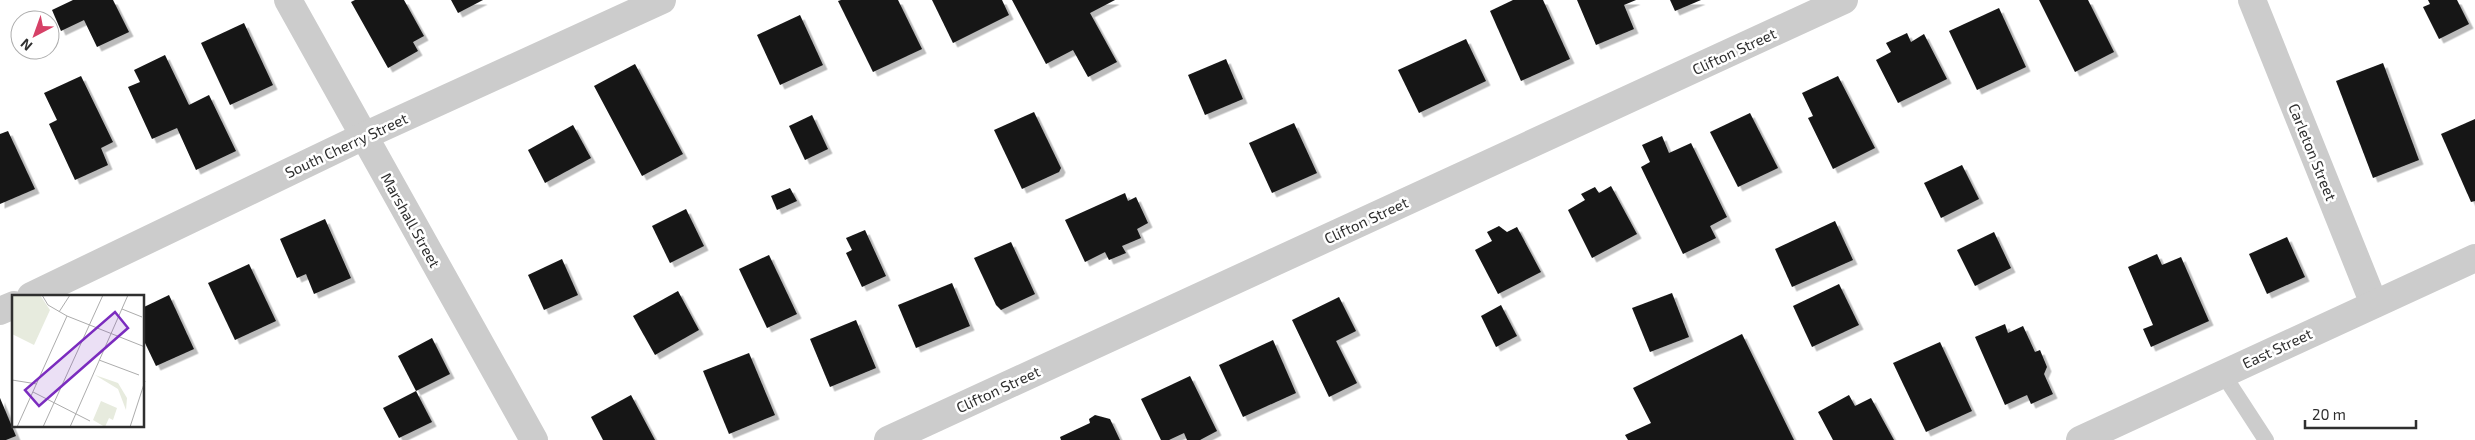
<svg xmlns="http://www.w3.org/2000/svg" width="2475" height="440" viewBox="0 0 2475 440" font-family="'Exo 2',sans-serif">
	<defs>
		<filter id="shadow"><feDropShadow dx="4.5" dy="4.5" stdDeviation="0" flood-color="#0004"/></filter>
	</defs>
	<rect width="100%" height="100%" fill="#fff"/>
	<g fill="#161616" filter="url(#shadow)">
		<path d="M 73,0 L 113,0 L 129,32 L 97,47 L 84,20 L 61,31 L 52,10 Z"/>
		<path d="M 355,0 L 404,0 L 424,36 L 413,42 L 418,51 L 388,68 L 351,2 Z"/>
		<path d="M 451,0 L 483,0 L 458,13 Z"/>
		<path d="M 841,0 L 898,0 L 922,49 L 873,72 L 838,1 Z"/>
		<path d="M 932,0 L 1002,0 L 1009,15 L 953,43 Z"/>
		<path d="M 1012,0 L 1115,0 L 1090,13 L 1117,62 L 1088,77 L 1073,50 L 1046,64 Z"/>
		<path d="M 1513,0 L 1543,0 L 1570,59 L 1521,81 L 1490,11 Z"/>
		<path d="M 1577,0 L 1636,0 L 1624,5 L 1634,29 L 1596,45 Z"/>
		<path d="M 1670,0 L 1701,0 L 1675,11 Z"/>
		<path d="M 2039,0 L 2088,0 L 2114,52 L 2075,72 Z"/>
		<path d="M 2428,0 L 2457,0 L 2469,24 L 2439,39 L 2423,7 L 2430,4 Z"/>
		<path d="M 1999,8 L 2026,67 L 1977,90 L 1949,31 Z"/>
		<path d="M 800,15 L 823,65 L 780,85 L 757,35 Z"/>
		<path d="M 244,23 L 273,85 L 230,105 L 201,43 Z"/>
		<path d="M 1907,33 L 1911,42 L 1924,34 L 1947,79 L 1898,103 L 1876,60 L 1891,52 L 1886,43 Z"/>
		<path d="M 1466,39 L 1486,81 L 1419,113 L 1398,70 Z"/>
		<path d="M 165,55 L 189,105 L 209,95 L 236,151 L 196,170 L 177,128 L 152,139 L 128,87 L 140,82 L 134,70 Z"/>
		<path d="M 1226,59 L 1243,99 L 1205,115 L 1188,75 Z"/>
		<path d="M 2383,63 L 2419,160 L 2373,178 L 2336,81 Z"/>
		<path d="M 635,64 L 683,154 L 642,176 L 594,86 Z"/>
		<path d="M 81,76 L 113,142 L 101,148 L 108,165 L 75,180 L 49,124 L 57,120 L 44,93 Z"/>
		<path d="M 1838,76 L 1875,148 L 1833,169 L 1808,118 L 1813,116 L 1802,93 Z"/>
		<path d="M 1034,112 L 1061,168 L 1059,172 L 1022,189 L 994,130 Z"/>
		<path d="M 1750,113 L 1778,168 L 1738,187 L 1710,132 Z"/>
		<path d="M 812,115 L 828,149 L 805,160 L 789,126 Z"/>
		<path d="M 2475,119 L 2475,201 L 2471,202 L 2441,134 Z"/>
		<path d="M 1294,123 L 1317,173 L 1272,193 L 1249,143 Z"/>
		<path d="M 573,125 L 591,158 L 545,183 L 528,150 Z"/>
		<path d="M 8,131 L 35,189 L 0,204 L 0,134 Z"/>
		<path d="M 1662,136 L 1669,153 L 1691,143 L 1727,217 L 1710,226 L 1716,238 L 1683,254 L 1641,167 L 1650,162 L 1642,145 Z"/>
		<path d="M 1962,165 L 1979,199 L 1941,218 L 1924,183 Z"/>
		<path d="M 1611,186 L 1637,234 L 1592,258 L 1568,210 L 1585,200 L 1581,194 L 1595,187 L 1599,193 Z"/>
		<path d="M 790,188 L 797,201 L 777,210 L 771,196 Z"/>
		<path d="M 1125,193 L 1128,201 L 1136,197 L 1148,223 L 1137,229 L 1141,238 L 1122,246 L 1126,253 L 1109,260 L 1105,252 L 1085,262 L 1065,220 Z"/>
		<path d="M 686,209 L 704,246 L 670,263 L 652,226 Z"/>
		<path d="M 325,219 L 351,278 L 314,294 L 306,274 L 297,278 L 280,239 Z"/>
		<path d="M 1835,221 L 1853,260 L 1792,287 L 1775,249 Z"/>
		<path d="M 1499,226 L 1507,232 L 1517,227 L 1541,272 L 1498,294 L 1475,250 L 1492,241 L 1487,232 Z"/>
		<path d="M 865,230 L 886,276 L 862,287 L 846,253 L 852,250 L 846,238 Z"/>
		<path d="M 1994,232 L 2011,268 L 1975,286 L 1957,250 Z"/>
		<path d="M 2287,237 L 2305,277 L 2267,294 L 2249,254 Z"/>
		<path d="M 1011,242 L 1035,294 L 1001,310 L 996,305 L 974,258 Z"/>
		<path d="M 2157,254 L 2162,265 L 2181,257 L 2209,321 L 2151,347 L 2143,329 L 2153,325 L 2128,267 Z"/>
		<path d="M 769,255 L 797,314 L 767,328 L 739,269 Z"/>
		<path d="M 562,259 L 578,295 L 544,310 L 528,275 Z"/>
		<path d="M 249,264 L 276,321 L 235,340 L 208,283 Z"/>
		<path d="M 952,283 L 970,326 L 916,348 L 898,305 Z"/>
		<path d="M 1839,284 L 1859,325 L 1812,347 L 1793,306 Z"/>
		<path d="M 678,291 L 699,330 L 655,355 L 633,316 Z"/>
		<path d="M 1672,293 L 1689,337 L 1650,352 L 1632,308 Z"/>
		<path d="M 169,295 L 194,349 L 156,366 L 144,341 L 144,307 Z"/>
		<path d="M 1339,297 L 1356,331 L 1336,341 L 1357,383 L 1329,397 L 1292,320 Z"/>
		<path d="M 1501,305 L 1517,336 L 1496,347 L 1481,316 Z"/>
		<path d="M 856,320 L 876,368 L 830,387 L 810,339 Z"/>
		<path d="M 2005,324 L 2008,333 L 2023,326 L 2035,352 L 2040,350 L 2047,367 L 2044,374 L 2053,394 L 2031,404 L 2027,395 L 2005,405 L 1975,337 Z"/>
		<path d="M 1742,334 L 1794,440 L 1628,440 L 1625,435 L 1651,423 L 1633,388 Z"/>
		<path d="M 432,338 L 450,374 L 416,391 L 398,356 Z"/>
		<path d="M 1273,340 L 1296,393 L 1243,417 L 1219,365 Z"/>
		<path d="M 1940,342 L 1972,411 L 1926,432 L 1893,363 Z"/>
		<path d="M 749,353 L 775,415 L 729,434 L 703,371 Z"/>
		<path d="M 1190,376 L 1217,431 L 1200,440 L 1187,440 L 1184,433 L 1169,440 L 1161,440 L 1141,399 Z"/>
		<path d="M 416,391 L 432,422 L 399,438 L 383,408 Z"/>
		<path d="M 631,395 L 655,440 L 603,440 L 591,417 Z"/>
		<path d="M 1849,395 L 1855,406 L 1871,398 L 1894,440 L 1833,440 L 1818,412 Z"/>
		<path d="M 0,398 L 16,436 L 6,440 L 0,440 Z"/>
		<path d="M 1095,415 L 1110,419 L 1120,440 L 1061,440 L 1060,437 L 1090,423 L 1089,419 Z"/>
	</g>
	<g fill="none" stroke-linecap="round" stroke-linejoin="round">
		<path stroke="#ccc" stroke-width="16" d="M 2223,374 L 2266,440"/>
		<g stroke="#ccc" stroke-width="28">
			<path d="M 288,0 L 534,440"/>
			<path d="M 2252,0 L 2374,304"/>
			<path d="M 31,296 L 364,136 L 662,0"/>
			<path d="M 0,311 L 14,305"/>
			<path d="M 888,440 L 1844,0"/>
			<path d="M 2080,440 L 2475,258"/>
		</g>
	</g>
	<g text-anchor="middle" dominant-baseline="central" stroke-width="5" stroke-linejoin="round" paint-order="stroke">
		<g font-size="15" fill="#2f2f2f" stroke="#fff">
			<text transform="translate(1734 51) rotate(-25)">Clifton Street</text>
			<text transform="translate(346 145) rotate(-25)">South Cherry Street</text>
			<text transform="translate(2313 152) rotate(68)">Carleton Street</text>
			<text transform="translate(411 220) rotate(61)">Marshall Street</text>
			<text transform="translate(1366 220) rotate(-25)">Clifton Street</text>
			<text transform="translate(2277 348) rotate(-25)">East Street</text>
			<text transform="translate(998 389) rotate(-25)">Clifton Street</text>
		</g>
	</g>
	<g transform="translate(12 295)">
		<rect width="132" height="132" fill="#fff"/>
		<path d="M 0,0 L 28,0 L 38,15 L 22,50 L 0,39 ZM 83,80 L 106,88 L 115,103 L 114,115 L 106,94 ZM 89,106 L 105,113 L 101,125 L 97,123 L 93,132 L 81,125 Z" fill="#e7ebde"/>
		<path fill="none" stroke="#acacac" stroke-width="1" d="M 30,0 L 36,10 L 55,21 L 133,52M 110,14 L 130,22M 47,17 L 58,0M 87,65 L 127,80M 0,85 L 25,89M 21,97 L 78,126M 5,132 L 55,21M 31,132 L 91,0M 58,132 L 116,0M 118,132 L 133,86"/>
		<path fill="#7b2cbf" fill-opacity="0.15" stroke="#7b2cbf" stroke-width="2.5" d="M 103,17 L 116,33 L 27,111 L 13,95 Z"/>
		<rect width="132" height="132" fill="none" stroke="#2f2f2f" stroke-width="2.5"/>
	</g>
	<g transform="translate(35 35) rotate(221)"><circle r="24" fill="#ffffff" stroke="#acacac"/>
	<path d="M0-4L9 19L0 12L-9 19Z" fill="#d64167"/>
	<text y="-8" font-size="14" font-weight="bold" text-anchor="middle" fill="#2f2f2f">N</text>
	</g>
	<path d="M2305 420v8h111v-8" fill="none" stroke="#2f2f2f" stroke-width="2.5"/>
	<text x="2312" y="420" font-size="15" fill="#2f2f2f" stroke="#ffffff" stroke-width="4" paint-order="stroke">20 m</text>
</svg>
